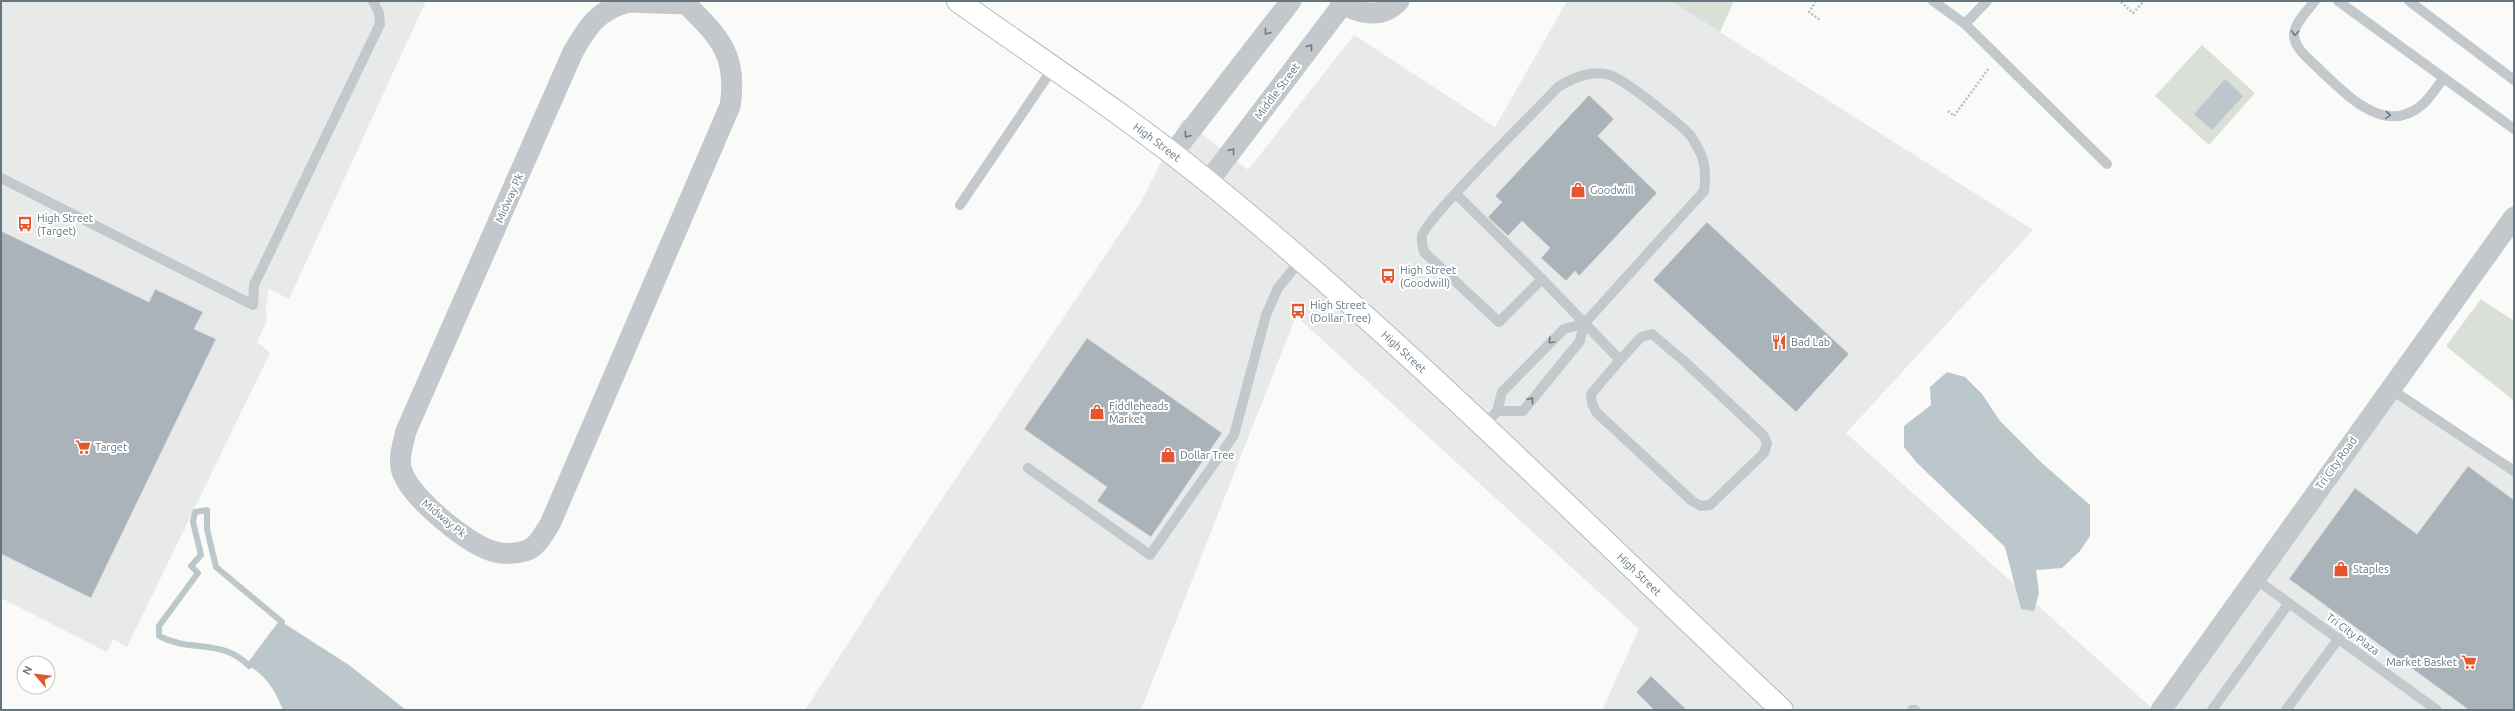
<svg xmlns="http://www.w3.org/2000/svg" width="2515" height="711" viewBox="0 0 2515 711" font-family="Ubuntu,sans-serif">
	<rect width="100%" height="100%" fill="#fafaf8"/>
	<g fill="#e8e9e9">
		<path d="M 1,1 L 426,1 L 289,299 L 269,289 L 266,306 L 267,321 L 257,342 L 270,353 L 127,647 L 113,639 L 107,652 L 1,598 Z"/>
		<path d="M 1567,1 L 1671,1 L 2033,230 L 1846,433 L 2154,710 L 1602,710 L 1639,629 L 1296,316 L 1141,710 L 805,710 L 914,541 L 1141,202 L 1183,119 L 1248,170 L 1354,35 L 1495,127 Z"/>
		<path d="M 2393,394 L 2514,464 L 2514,710 L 2161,710 Z"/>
	</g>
	<g fill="#dadfd7">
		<path d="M 1671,1 L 1734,1 L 1720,32 Z"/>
		<path d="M 2202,45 L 2255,93 L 2209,145 L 2155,96 Z"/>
		<path d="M 2481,299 L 2514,321 L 2514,401 L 2446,346 Z"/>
	</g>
	<g fill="#bbc7cb">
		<path d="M 2225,79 L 2243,96 L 2212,130 L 2194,114 Z"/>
		<path d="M 1947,372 L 1965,377 L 1982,394 L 2000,421 L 2043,464 L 2090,505 L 2090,536 L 2080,551 L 2062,568 L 2036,570 L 2039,593 L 2034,611 L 2021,609 L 2005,547 L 1917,463 L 1904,447 L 1904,426 L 1931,405 L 1930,387 Z"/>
		<path d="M 282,622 L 349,665 L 406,710 L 283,710 C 275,691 268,677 249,666 Z"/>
	</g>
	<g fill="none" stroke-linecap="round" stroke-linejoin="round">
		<path stroke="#bbc7cb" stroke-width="6" d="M 207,510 L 207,529 L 216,567 L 282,622 L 249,666 C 222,638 191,653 159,636 L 159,626 L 198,573 L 191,566 L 201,555 L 193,522 L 195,512 Z"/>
	</g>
	<g fill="#aab3b9" stroke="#dcdcda">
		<path d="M 1589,95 L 1614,119 L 1598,136 L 1657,193 L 1579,276 L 1575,271 L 1566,281 L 1541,258 L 1550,248 L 1522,221 L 1508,236 L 1488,217 L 1502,202 L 1495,196 Z"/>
		<path d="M 1707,222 L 1849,354 L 1796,412 L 1653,280 Z"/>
		<path d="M 1,231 L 149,302 L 155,289 L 203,312 L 194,329 L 216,339 L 91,598 L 1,554 Z"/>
		<path d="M 1087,338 L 1222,433 L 1151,537 L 1097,501 L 1107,487 L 1024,429 Z"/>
		<path d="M 2468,466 L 2514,500 L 2514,710 L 2469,710 L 2289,579 L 2355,488 L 2417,534 Z"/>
		<path d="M 1651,676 L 1687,710 L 1654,710 L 1636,692 Z"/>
	</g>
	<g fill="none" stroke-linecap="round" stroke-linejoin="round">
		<g stroke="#b5babe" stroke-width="24">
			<g id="primary">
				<path id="s1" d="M 958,1 C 1041,60 1127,116 1206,180 C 1408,344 1592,532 1782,710"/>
			</g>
		</g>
		<g stroke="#bbbfc2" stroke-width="2.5" stroke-dasharray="2 2" stroke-linecap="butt">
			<path d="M 1816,1 L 1809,12 L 1820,20"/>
			<path d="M 2121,2 L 2133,13 L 2144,1"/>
			<path d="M 1948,111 L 1954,116 L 1989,68"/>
		</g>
		<g stroke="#c3c8cc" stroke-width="10">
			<path d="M 1933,1 L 1965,24 L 2107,164"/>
			<path d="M 2315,1 C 2308,10 2295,22 2294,34 C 2294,50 2312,61 2322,72 C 2348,96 2386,137 2423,104 C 2431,97 2437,86 2444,78"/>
			<path d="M 2338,1 L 2514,129"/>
			<path d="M 2409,1 L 2514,80"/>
			<path d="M 1965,24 L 1987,1"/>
			<path d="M 1,178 L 253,305 L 254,285 L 380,24 L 379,13 L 373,1"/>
			<path d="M 1456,194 L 1542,279"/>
			<path d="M 960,205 L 1053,68"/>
			<path d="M 2389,388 L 2514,471"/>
			<path d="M 1497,411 L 1523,411 L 1580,341 L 1584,324 L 1704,191 C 1706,177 1706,165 1700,152 C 1697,147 1694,140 1691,136 C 1679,123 1625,80 1610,75 C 1591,70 1574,77 1558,87 C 1539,108 1425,219 1422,236 C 1421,241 1423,247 1424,252 L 1499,322 L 1542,279 L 1620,360 L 1641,337 L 1652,334 L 1684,361 L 1763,435 L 1767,443 L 1764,453 L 1710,505 L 1701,506 L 1692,501 L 1596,412 L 1592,403 L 1591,394 L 1620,360"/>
			<path d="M 1483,427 L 1497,411 L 1502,392 L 1564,329 L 1584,324"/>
			<path d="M 1028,468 L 1150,555 L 1234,435 L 1266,315 L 1278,288 L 1301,260"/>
			<path d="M 2254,578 L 2437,710"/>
			<path d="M 1912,710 L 1915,710"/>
			<path d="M 2212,710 L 2289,603"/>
			<path d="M 2286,710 L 2339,638"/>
		</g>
		<g stroke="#c3c8cc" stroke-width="21">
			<path d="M 1340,1 C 1357,15 1382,19 1399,1"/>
			<path d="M 628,2 L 686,4 C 720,37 738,56 730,106 L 550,524 C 543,534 538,547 525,551 C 515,554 505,554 495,552 C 468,545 413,499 403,474 C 397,460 403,445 406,431 L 573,52 C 588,26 598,10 628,2 Z"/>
			<path d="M 1173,153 L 1291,1"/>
			<path d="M 1208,182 L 1343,4"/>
			<path d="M 2161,710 L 2514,217"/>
		</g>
		<use href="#primary" stroke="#fff" stroke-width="22"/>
	</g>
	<defs><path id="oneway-chevron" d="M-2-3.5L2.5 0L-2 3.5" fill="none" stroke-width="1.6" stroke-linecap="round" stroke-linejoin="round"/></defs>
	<g stroke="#6a7a87">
		<use href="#oneway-chevron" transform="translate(1267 32) rotate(128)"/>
		<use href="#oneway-chevron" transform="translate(2295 33) rotate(94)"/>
		<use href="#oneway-chevron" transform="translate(1310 47) rotate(-53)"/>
		<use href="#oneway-chevron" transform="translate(2388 115) rotate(3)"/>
		<use href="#oneway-chevron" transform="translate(1187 135) rotate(127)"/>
		<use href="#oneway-chevron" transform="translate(1232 151) rotate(-53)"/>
		<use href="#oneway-chevron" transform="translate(1551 341) rotate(134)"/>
		<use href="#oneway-chevron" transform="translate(1531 400) rotate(-51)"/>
	</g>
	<defs>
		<g id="shop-bare" transform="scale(1.2)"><path d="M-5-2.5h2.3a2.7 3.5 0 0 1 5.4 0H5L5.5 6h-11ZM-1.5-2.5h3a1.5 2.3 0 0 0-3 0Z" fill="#e4572e" stroke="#fff" stroke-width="2.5" paint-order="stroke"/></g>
		<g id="bus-bare" transform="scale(1.2)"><path d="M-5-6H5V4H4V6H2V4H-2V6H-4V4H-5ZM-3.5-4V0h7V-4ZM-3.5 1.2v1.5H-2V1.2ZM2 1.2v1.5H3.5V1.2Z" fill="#e4572e" stroke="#fff" stroke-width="2.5" paint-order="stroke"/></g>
		<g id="restaurant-bare" transform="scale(1.2)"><path d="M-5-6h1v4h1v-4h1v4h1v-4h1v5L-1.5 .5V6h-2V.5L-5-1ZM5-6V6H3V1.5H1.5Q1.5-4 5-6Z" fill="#e4572e" stroke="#fff" stroke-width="2.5" paint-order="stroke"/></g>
		<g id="supermarket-bare" transform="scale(1.2)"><path d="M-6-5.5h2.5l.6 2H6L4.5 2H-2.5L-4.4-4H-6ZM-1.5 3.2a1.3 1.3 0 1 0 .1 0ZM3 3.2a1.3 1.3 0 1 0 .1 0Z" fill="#e4572e" stroke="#fff" stroke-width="2.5" paint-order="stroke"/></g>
	</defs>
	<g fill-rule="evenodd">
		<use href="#shop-bare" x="1578" y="190"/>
		<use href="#bus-bare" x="25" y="224"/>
		<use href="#bus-bare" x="1388" y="276"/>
		<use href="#bus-bare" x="1298" y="311"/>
		<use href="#restaurant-bare" x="1779" y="342"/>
		<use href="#shop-bare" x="1097" y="412"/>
		<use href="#supermarket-bare" x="83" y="447"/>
		<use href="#shop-bare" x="1168" y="455"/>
		<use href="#shop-bare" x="2341" y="569"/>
		<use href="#supermarket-bare" x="2469" y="662"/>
	</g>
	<g text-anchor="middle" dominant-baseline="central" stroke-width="4" stroke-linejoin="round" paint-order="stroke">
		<g font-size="11" fill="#657683" stroke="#fff">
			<text transform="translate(1277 91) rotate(-53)">Middle Street</text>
			<text stroke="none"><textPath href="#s1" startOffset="244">High Street</textPath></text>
			<text transform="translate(509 198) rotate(-66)">Midway Pk</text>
			<text stroke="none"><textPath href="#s1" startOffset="568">High Street</textPath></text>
			<text transform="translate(2336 463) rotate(-54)">Tri City Road</text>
			<text transform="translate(444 518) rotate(39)">Midway Pk</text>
			<text stroke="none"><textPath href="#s1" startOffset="892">High Street</textPath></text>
			<text transform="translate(2353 634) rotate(36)">Tri City Plaza</text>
		</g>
		<g font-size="11" fill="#657683" stroke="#fff" text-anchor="start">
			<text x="1590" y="190">Goodwill</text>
			<text x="37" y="218">High Street<tspan x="37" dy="13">(Target)</tspan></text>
			<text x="1400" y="270">High Street<tspan x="1400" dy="13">(Goodwill)</tspan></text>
			<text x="1310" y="305">High Street<tspan x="1310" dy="13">(Dollar Tree)</tspan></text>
			<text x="1791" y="342">Bad Lab</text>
			<text x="1109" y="406">Fiddleheads<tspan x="1109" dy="13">Market</tspan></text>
			<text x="95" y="447">Target</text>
			<text x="1180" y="455">Dollar Tree</text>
			<text x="2353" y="569">Staples</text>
			<text x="2457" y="662" text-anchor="end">Market Basket</text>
		</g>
	</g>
	<rect width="2515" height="711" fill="none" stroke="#657683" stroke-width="4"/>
	<g transform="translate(36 675) rotate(298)"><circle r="19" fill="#ffffff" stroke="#c1c8cd"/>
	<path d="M0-3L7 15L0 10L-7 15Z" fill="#e4572e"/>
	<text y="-6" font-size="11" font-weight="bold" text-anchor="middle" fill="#657683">N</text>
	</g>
</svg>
